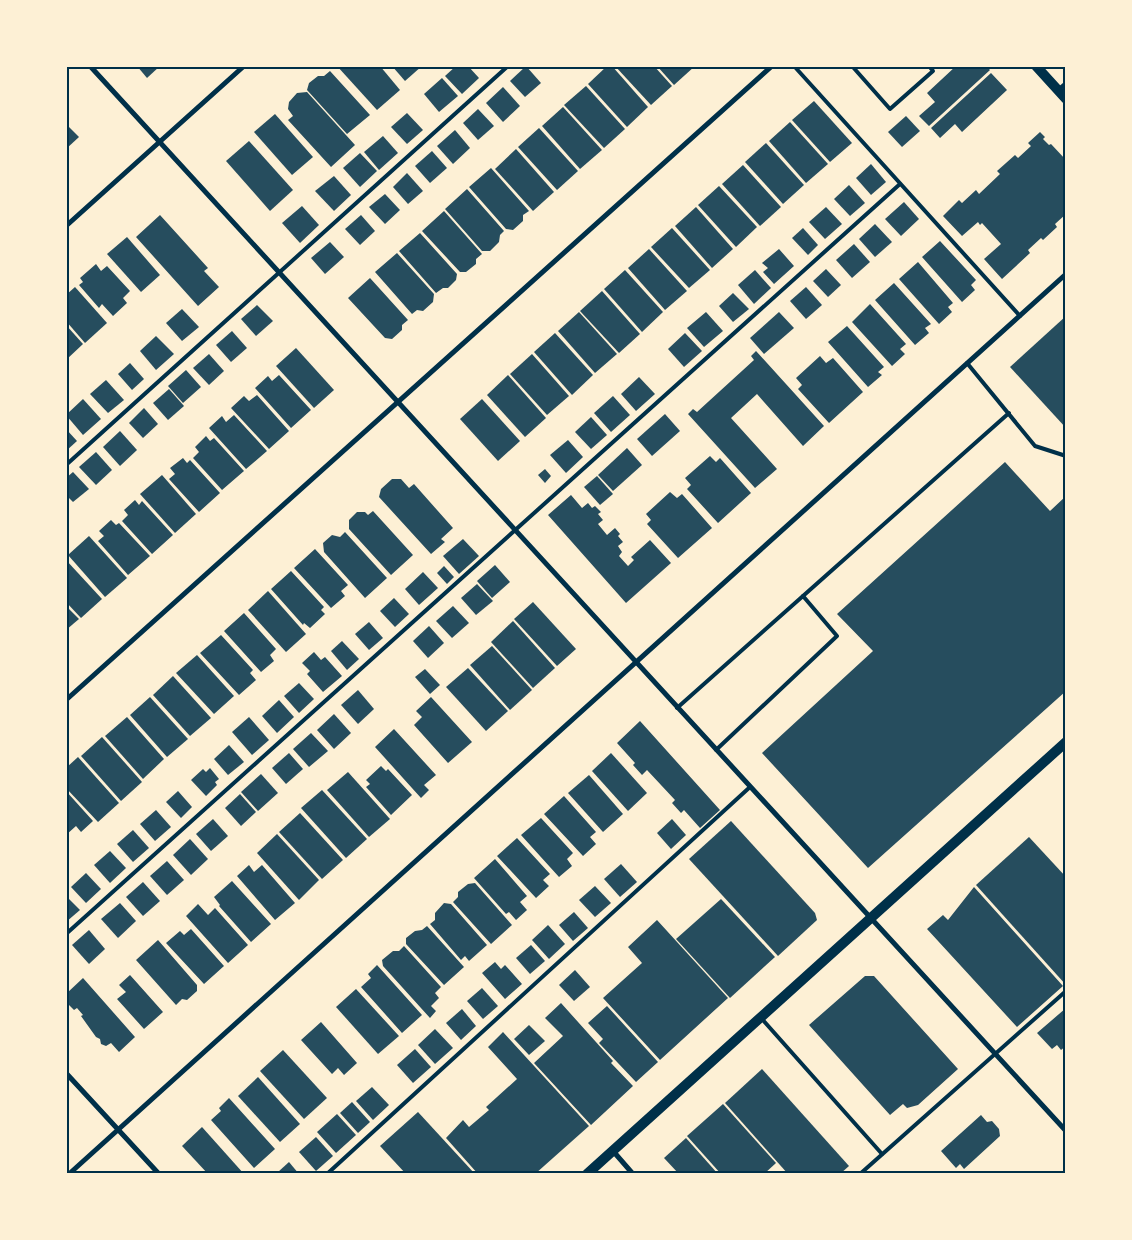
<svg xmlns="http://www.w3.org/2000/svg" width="1132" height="1240" viewBox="0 0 1132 1240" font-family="'Roboto Serif',serif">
	<rect width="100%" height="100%" fill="#fdf0d5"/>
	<g fill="#264d5e">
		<path d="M 137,66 L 160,66 L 147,78 Z"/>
		<path d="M 337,66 L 380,66 L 400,90 L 377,110 Z"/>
		<path d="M 392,66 L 422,66 L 405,81 Z"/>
		<path d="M 456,66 L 468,66 L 479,78 L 462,94 L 445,76 Z"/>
		<path d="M 526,66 L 541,83 L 525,97 L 510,81 Z"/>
		<path d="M 607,66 L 612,66 L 648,107 L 627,127 L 588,84 Z"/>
		<path d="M 615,66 L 654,66 L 672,86 L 651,105 Z"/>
		<path d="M 657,66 L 695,66 L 674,85 Z"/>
		<path d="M 956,66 L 986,66 L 990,70 L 929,126 L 919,116 L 935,102 L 927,93 Z"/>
		<path d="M 330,71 L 370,115 L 347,134 L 307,90 L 309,83 L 318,76 L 324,76 Z"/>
		<path d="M 991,73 L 1007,90 L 962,132 L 955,124 L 940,138 L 931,128 Z"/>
		<path d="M 442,78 L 458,96 L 439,112 L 424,94 Z"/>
		<path d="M 586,86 L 625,129 L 604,148 L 564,105 Z"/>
		<path d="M 503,87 L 520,106 L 503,122 L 486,103 Z"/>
		<path d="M 307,92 L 355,145 L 331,167 L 288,120 L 293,116 L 288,109 L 289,102 L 297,93 Z"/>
		<path d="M 814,101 L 852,143 L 830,162 L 792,120 Z"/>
		<path d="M 563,107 L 602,150 L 580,169 L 542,126 Z"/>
		<path d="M 478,109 L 494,126 L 478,140 L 463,123 Z"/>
		<path d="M 407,113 L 423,130 L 407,144 L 391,127 Z"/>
		<path d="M 275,114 L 313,157 L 292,175 L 254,132 Z"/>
		<path d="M 906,116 L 920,131 L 902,147 L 888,132 Z"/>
		<path d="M 790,122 L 828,164 L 806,183 L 769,141 Z"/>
		<path d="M 66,124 L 79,137 L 66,149 Z"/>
		<path d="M 539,128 L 578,171 L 557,190 L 518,147 Z"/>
		<path d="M 455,130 L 470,148 L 453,164 L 437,146 Z"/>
		<path d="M 1040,132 L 1045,137 L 1043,139 L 1049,145 L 1051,144 L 1066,160 L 1066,214 L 1055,224 L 1057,227 L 1043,240 L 1041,238 L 1028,250 L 1030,253 L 1002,279 L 984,259 L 1001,244 L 982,223 L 980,225 L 978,222 L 962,236 L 943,216 L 959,200 L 962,203 L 976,190 L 979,194 L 1000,174 L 997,171 L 1015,155 L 1018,158 L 1031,146 L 1028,143 Z"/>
		<path d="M 383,136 L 398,153 L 379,170 L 364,152 Z"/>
		<path d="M 249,141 L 293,190 L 270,211 L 226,161 Z"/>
		<path d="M 766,143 L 804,185 L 783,204 L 745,162 Z"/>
		<path d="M 516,149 L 554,192 L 533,211 L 495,169 Z"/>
		<path d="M 432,151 L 447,168 L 430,183 L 415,166 Z"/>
		<path d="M 360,153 L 377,171 L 360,187 L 343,168 Z"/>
		<path d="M 871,164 L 886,182 L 871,195 L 856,178 Z"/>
		<path d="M 743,165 L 781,207 L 760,226 L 722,184 Z"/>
		<path d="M 491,168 L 529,211 L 523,215 L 523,221 L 513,230 L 506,229 L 469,187 Z"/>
		<path d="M 407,173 L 423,191 L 408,204 L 393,187 Z"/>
		<path d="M 334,176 L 351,195 L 334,211 L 315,191 Z"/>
		<path d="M 849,185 L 865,203 L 850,216 L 834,199 Z"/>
		<path d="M 719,186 L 757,227 L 736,247 L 698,205 Z"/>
		<path d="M 467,189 L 504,231 L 500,235 L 499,242 L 490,251 L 482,251 L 445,209 Z"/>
		<path d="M 385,194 L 400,210 L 385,224 L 369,207 Z"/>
		<path d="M 904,202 L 919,219 L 901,236 L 885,219 Z"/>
		<path d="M 302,206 L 319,225 L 300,243 L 282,223 Z"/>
		<path d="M 696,207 L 733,249 L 712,268 L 675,226 Z"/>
		<path d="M 826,207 L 842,224 L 825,239 L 809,222 Z"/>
		<path d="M 444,211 L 482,254 L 476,259 L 476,264 L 466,272 L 460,272 L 422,231 Z"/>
		<path d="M 160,215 L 208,268 L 204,271 L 219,287 L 198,306 L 136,237 Z"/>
		<path d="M 361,215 L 375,231 L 360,245 L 345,229 Z"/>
		<path d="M 875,224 L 892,242 L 875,257 L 859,239 Z"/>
		<path d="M 672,228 L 710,270 L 689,288 L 651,247 Z"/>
		<path d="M 803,228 L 818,245 L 808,255 L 792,238 Z"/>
		<path d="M 420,233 L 457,274 L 456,280 L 448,288 L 443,288 L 436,293 L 399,251 Z"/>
		<path d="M 127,237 L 160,275 L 141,292 L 107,254 Z"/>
		<path d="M 940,241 L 976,280 L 971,285 L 975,290 L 962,302 L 922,257 Z"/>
		<path d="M 330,242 L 344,257 L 325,274 L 311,258 Z"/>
		<path d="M 854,244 L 870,262 L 852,278 L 836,260 Z"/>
		<path d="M 649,249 L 687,291 L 665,310 L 628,268 Z"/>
		<path d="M 779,249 L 794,266 L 774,284 L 763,272 L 768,268 L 762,263 Z"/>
		<path d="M 397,253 L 434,294 L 433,302 L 423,311 L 417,310 L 412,314 L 375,272 Z"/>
		<path d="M 918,262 L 953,303 L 948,307 L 952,312 L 939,324 L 899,279 Z"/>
		<path d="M 96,264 L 101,271 L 107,266 L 130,291 L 123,298 L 127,303 L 113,316 L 102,304 L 99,308 L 79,285 L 83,282 L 80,278 Z"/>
		<path d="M 826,269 L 841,285 L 828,297 L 813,281 Z"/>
		<path d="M 625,270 L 663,312 L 642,332 L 604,289 Z"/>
		<path d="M 755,270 L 771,288 L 754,304 L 738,285 Z"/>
		<path d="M 370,278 L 408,320 L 402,325 L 402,330 L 392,339 L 385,338 L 348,298 Z"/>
		<path d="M 894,283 L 931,324 L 925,328 L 929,333 L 915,345 L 875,300 Z"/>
		<path d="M 75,287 L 107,323 L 85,343 L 66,321 L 66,295 Z"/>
		<path d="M 806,287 L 822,305 L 806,319 L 790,301 Z"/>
		<path d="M 602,291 L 640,334 L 619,353 L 580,311 Z"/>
		<path d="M 733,293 L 749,309 L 733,322 L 719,306 Z"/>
		<path d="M 870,304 L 906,344 L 900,349 L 905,354 L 892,366 L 852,322 Z"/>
		<path d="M 257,305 L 273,321 L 256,336 L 241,319 Z"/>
		<path d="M 182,309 L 199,327 L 182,341 L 166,323 Z"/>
		<path d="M 579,312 L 617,354 L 595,373 L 558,331 Z"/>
		<path d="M 706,312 L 723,331 L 704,347 L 687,328 Z"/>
		<path d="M 779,312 L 794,328 L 764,354 L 750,338 Z"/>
		<path d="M 1066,316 L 1066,428 L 1010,367 Z"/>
		<path d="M 66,325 L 83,344 L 66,360 Z"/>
		<path d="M 847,326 L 884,367 L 878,372 L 882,375 L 868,387 L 828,342 Z"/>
		<path d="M 232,331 L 247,348 L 231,362 L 216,345 Z"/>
		<path d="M 555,333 L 593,375 L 572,395 L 534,352 Z"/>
		<path d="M 685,333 L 702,351 L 684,367 L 668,349 Z"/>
		<path d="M 156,336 L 174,354 L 156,370 L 140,351 Z"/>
		<path d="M 296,348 L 334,390 L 314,408 L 276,366 Z"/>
		<path d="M 756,351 L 824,426 L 803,446 L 757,394 L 731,418 L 777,469 L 755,488 L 688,414 L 693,409 L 697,412 L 754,360 L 751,356 Z"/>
		<path d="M 209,354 L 224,371 L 209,385 L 193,368 Z"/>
		<path d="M 532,354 L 569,396 L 547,415 L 510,374 Z"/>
		<path d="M 820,356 L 826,363 L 833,358 L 863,392 L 829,423 L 798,389 L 802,385 L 796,378 Z"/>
		<path d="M 130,363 L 144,379 L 132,390 L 118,374 Z"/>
		<path d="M 186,370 L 201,387 L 183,403 L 168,386 Z"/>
		<path d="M 279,375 L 311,410 L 291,428 L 255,388 L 268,376 L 272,381 Z"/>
		<path d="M 508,375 L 546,418 L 525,437 L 487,395 Z"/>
		<path d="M 639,377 L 655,394 L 636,411 L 621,394 Z"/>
		<path d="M 106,380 L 124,400 L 108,413 L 90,394 Z"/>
		<path d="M 169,389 L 184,406 L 168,420 L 153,403 Z"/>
		<path d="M 257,395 L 289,431 L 269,449 L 231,408 L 244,396 L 249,401 Z"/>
		<path d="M 613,396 L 630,415 L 611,432 L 594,413 Z"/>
		<path d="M 83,399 L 101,419 L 83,435 L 66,415 Z"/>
		<path d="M 482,399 L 520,441 L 498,461 L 460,419 Z"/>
		<path d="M 144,408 L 158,424 L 143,438 L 129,423 Z"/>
		<path d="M 665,414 L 680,431 L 652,456 L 637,439 Z"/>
		<path d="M 234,415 L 267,451 L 246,469 L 209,428 L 222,416 L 226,422 Z"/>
		<path d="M 591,417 L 607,435 L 591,449 L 575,432 Z"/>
		<path d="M 66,429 L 77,441 L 66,451 Z"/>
		<path d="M 120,431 L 137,450 L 120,466 L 103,447 Z"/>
		<path d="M 206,436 L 210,441 L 214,438 L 244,471 L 222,490 L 193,458 L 199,452 L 195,447 Z"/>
		<path d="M 568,440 L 583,457 L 566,473 L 550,455 Z"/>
		<path d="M 627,448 L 642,465 L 613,491 L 598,475 Z"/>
		<path d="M 96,452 L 112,470 L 96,485 L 79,467 Z"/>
		<path d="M 710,456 L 716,462 L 720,458 L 751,493 L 718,523 L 687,489 L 691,485 L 685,478 Z"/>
		<path d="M 183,458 L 187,463 L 190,460 L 220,493 L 199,512 L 169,479 L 175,474 L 170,468 Z"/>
		<path d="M 1005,462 L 1050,511 L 1066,496 L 1066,691 L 868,868 L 762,753 L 873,651 L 837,614 Z"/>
		<path d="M 545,469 L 551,476 L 545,483 L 538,475 Z"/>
		<path d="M 73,472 L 89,489 L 73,502 L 66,495 L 66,478 Z"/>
		<path d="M 162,475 L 196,514 L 175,533 L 140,494 Z"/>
		<path d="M 597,476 L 613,494 L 600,505 L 584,487 Z"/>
		<path d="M 392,479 L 401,479 L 409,488 L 414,484 L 453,528 L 441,539 L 445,542 L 431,554 L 379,497 L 381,489 Z"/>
		<path d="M 670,492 L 677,498 L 682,494 L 712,528 L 678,558 L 647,524 L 651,520 L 646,514 Z"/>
		<path d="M 571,495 L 582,508 L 588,503 L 592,508 L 595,506 L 601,512 L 598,514 L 603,520 L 598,524 L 607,535 L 615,528 L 620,534 L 618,536 L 623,542 L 618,546 L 622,552 L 619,556 L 628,566 L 634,560 L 631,557 L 650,540 L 671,563 L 626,603 L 548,515 Z"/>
		<path d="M 135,500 L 139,505 L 142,501 L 173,535 L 152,554 L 122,521 L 128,515 L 124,510 Z"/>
		<path d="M 373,511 L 413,555 L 391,575 L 349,529 L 349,520 L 357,512 L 365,512 L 368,515 Z"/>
		<path d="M 111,520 L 116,525 L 119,523 L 150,556 L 128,575 L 98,541 L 104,536 L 99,531 Z"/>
		<path d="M 345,532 L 387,578 L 365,598 L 324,552 L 323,543 L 332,535 L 340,537 Z"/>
		<path d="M 89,536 L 127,578 L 105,597 L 68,555 Z"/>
		<path d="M 463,539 L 479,556 L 459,574 L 443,556 Z"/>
		<path d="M 315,549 L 348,585 L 341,591 L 345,596 L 331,608 L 294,568 Z"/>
		<path d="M 66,560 L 102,599 L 81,618 L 66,602 Z"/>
		<path d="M 495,565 L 510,582 L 492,598 L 477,581 Z"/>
		<path d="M 444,566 L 454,577 L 447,584 L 437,573 Z"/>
		<path d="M 291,571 L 324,607 L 321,610 L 325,614 L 310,628 L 304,623 L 303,625 L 271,589 Z"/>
		<path d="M 423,572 L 438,588 L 419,605 L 405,589 Z"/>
		<path d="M 477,584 L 493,601 L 476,615 L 461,598 Z"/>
		<path d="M 268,591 L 306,634 L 286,652 L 248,610 Z"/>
		<path d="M 394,598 L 409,614 L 395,627 L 380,611 Z"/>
		<path d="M 533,602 L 576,649 L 557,666 L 514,619 Z"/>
		<path d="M 66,606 L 79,619 L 66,630 Z"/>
		<path d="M 453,606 L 469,623 L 452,638 L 436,621 Z"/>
		<path d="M 244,613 L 276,649 L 270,655 L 274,661 L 261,672 L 224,631 Z"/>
		<path d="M 513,621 L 555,668 L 533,688 L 491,642 Z"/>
		<path d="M 369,622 L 383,638 L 369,650 L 355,634 Z"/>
		<path d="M 429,626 L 444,643 L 428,658 L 413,641 Z"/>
		<path d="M 221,635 L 253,670 L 250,673 L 256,680 L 239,695 L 200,653 Z"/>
		<path d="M 342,641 L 359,659 L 347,670 L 331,651 Z"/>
		<path d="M 492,646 L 532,690 L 510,710 L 470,665 Z"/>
		<path d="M 314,652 L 321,660 L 325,657 L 342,676 L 323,692 L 307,674 L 310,671 L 302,663 Z"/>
		<path d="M 197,655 L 234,696 L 214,714 L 176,673 Z"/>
		<path d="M 468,668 L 508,711 L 486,731 L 446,687 Z"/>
		<path d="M 425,669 L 440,685 L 430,694 L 415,677 Z"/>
		<path d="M 173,676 L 211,718 L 190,736 L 153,695 Z"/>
		<path d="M 299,683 L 314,699 L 299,713 L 284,696 Z"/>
		<path d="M 358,690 L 374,709 L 358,724 L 341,705 Z"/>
		<path d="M 150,697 L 188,739 L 167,757 L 130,715 Z"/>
		<path d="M 431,697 L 472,742 L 448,763 L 414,725 L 422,717 L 416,711 Z"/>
		<path d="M 279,700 L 294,717 L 277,733 L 262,716 Z"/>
		<path d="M 334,714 L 351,733 L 334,749 L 317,730 Z"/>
		<path d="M 127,717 L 164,759 L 143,779 L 105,736 Z"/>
		<path d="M 249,717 L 269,740 L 252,755 L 232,732 Z"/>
		<path d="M 640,721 L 720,810 L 700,828 L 684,810 L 681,813 L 672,803 L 675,800 L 647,770 L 642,775 L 633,765 L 635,763 L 617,743 Z"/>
		<path d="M 394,729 L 436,775 L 424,785 L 429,790 L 421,798 L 375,747 Z"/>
		<path d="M 311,733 L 328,751 L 309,767 L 293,749 Z"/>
		<path d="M 102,737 L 142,782 L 121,801 L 81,756 Z"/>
		<path d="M 229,745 L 244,762 L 228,775 L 214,759 Z"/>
		<path d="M 289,753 L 303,769 L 286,784 L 272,768 Z"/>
		<path d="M 611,753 L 647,793 L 628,811 L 592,771 Z"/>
		<path d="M 78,757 L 119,803 L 98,822 L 66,788 L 66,768 Z"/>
		<path d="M 381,766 L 386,771 L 388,769 L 412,795 L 391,815 L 366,787 L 370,784 L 366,780 Z"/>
		<path d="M 210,768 L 219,779 L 215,782 L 217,785 L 206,796 L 191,780 L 203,769 L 206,772 Z"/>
		<path d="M 348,772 L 390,819 L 369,837 L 327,790 Z"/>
		<path d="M 261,774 L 278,793 L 258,811 L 241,792 Z"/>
		<path d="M 589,775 L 623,814 L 603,832 L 568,793 Z"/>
		<path d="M 322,790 L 367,839 L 346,858 L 301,808 Z"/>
		<path d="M 66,791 L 93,821 L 81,832 L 76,826 L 66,835 Z"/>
		<path d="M 178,791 L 192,807 L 181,818 L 166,802 Z"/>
		<path d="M 240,794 L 256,812 L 241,826 L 225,808 Z"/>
		<path d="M 564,796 L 596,832 L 590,837 L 596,844 L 583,856 L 544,814 Z"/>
		<path d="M 156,810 L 171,827 L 155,841 L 140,824 Z"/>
		<path d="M 300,813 L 343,860 L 322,879 L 279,832 Z"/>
		<path d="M 541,818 L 573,853 L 567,859 L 572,866 L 559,877 L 521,835 Z"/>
		<path d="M 213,819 L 228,836 L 211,851 L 196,834 Z"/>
		<path d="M 672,819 L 686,835 L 671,849 L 657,833 Z"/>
		<path d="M 731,821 L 815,913 L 817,920 L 778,956 L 689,859 Z"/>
		<path d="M 133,830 L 149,848 L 133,862 L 117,844 Z"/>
		<path d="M 277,834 L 319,880 L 299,900 L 257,853 Z"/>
		<path d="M 1029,837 L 1066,877 L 1066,985 L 976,885 Z"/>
		<path d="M 517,838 L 550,874 L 543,880 L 549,886 L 536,898 L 497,856 Z"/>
		<path d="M 190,839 L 208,859 L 191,875 L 173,855 Z"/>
		<path d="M 110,851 L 126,868 L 110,883 L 94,865 Z"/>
		<path d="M 495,859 L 527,896 L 520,902 L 527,910 L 516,920 L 509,912 L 506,914 L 474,878 Z"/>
		<path d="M 167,861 L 184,880 L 167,895 L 150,876 Z"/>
		<path d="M 621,864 L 637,882 L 620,897 L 604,879 Z"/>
		<path d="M 249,865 L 254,872 L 262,865 L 295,903 L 275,920 L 237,876 Z"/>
		<path d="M 86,873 L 101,889 L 86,903 L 71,887 Z"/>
		<path d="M 232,881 L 271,924 L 251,942 L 219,906 L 220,905 L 214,897 Z"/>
		<path d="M 143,882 L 160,901 L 143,916 L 126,897 Z"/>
		<path d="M 475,883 L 512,925 L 491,944 L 453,902 L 458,897 L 458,892 L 468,884 Z"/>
		<path d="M 595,886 L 611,903 L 595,917 L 579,900 Z"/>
		<path d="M 974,887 L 1063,986 L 1017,1027 L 927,929 L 943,915 L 948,920 Z"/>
		<path d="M 66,896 L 80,910 L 66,922 Z"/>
		<path d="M 721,899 L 775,957 L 730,998 L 676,939 Z"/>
		<path d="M 120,903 L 136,921 L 118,938 L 101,919 Z"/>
		<path d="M 444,903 L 451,904 L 487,945 L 469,961 L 465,956 L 461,960 L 430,924 L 435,920 L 435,913 Z"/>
		<path d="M 198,904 L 208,915 L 215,908 L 248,945 L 228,963 L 186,916 Z"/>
		<path d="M 574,912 L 588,928 L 573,941 L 559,925 Z"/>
		<path d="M 657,920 L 728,998 L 660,1060 L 603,998 L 642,963 L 628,947 Z"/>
		<path d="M 548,925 L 565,944 L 549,959 L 532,940 Z"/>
		<path d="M 427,926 L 464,967 L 444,985 L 406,944 L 406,938 L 415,931 L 422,930 Z"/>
		<path d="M 191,929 L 224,966 L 204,984 L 166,943 L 180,931 L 184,935 Z"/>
		<path d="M 89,930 L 105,949 L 89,964 L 72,945 Z"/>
		<path d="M 158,940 L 197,985 L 197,991 L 187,1000 L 182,999 L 176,1005 L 136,960 Z"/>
		<path d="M 531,945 L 545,961 L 530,974 L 516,958 Z"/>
		<path d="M 404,946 L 441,987 L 435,993 L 439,998 L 431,1006 L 436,1011 L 430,1018 L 383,966 L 382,960 L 393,951 L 399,951 Z"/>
		<path d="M 495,962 L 501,969 L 505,965 L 522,984 L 505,999 L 482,973 Z"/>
		<path d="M 377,965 L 422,1015 L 402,1033 L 361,987 L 371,978 L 368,974 Z"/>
		<path d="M 575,970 L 590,987 L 574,1001 L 559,985 Z"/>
		<path d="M 130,975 L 163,1012 L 144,1029 L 117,999 L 126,992 L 119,985 Z"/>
		<path d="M 865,976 L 874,976 L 958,1069 L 918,1105 L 907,1108 L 903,1104 L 890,1115 L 809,1025 Z"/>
		<path d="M 83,978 L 135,1037 L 119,1052 L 111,1043 L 106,1046 L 101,1044 L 100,1039 L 96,1037 L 81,1016 L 83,1015 L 77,1008 L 74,1010 L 66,1002 L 66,994 Z"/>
		<path d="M 482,988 L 498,1006 L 483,1019 L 467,1001 Z"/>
		<path d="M 356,989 L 399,1036 L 378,1054 L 336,1007 Z"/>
		<path d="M 561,1003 L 613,1061 L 611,1063 L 633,1086 L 591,1125 L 534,1063 L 563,1036 L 545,1018 Z"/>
		<path d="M 607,1006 L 658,1062 L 636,1082 L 599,1043 L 603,1039 L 588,1023 Z"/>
		<path d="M 1066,1008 L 1066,1046 L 1061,1050 L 1057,1045 L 1052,1049 L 1037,1033 Z"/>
		<path d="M 462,1009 L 476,1026 L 461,1040 L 446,1023 Z"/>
		<path d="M 321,1022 L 357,1063 L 344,1075 L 338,1068 L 332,1074 L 301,1040 Z"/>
		<path d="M 529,1025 L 545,1041 L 529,1055 L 514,1039 Z"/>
		<path d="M 435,1029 L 453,1048 L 435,1064 L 418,1045 Z"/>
		<path d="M 503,1032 L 589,1126 L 535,1174 L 478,1174 L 446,1138 L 463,1120 L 469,1127 L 489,1110 L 486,1107 L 517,1079 L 488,1047 Z"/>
		<path d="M 415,1049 L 431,1067 L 413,1083 L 397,1065 Z"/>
		<path d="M 283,1050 L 327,1098 L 304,1119 L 260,1071 Z"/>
		<path d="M 762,1069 L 849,1166 L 840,1174 L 788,1174 L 725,1103 Z"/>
		<path d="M 258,1077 L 300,1124 L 280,1142 L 238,1096 Z"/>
		<path d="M 372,1087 L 389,1105 L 373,1120 L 356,1101 Z"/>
		<path d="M 229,1098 L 275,1149 L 254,1168 L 211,1120 L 221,1111 L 219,1108 Z"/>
		<path d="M 352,1102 L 370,1122 L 358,1133 L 340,1113 Z"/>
		<path d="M 723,1104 L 776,1163 L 764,1174 L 721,1174 L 687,1136 Z"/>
		<path d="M 418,1112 L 475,1174 L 406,1174 L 380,1146 Z"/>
		<path d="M 337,1114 L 356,1135 L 336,1153 L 317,1132 Z"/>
		<path d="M 981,1115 L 987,1122 L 992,1121 L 999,1129 L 1000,1136 L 964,1169 L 960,1164 L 956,1168 L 941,1151 Z"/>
		<path d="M 202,1127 L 244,1174 L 208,1174 L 182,1146 Z"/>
		<path d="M 316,1137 L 333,1156 L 316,1171 L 299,1152 Z"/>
		<path d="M 686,1138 L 718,1174 L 679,1174 L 664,1158 Z"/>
		<path d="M 289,1162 L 299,1174 L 280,1174 L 278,1172 Z"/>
	</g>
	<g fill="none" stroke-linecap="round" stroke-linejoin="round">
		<g stroke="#003049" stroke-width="4">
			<path d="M 794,66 L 1020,316"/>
			<path d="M 852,66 L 890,109 L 933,71 L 929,66"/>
			<path d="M 1059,89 L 1066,83"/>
			<path d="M 967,363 L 1035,446 L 1066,456"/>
			<path d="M 66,465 L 508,66"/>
			<path d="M 803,596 L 1009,413"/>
			<path d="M 677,708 L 803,596 L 837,636 L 716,750"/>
			<path d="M 66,934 L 900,184"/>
			<path d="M 762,1019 L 882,1154"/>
			<path d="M 327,1174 L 750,787"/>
			<path d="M 860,1174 L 1066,991"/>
		</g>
		<g stroke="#003049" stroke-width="5">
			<path d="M 90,66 L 1066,1131"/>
			<path d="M 66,226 L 244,66"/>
			<path d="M 66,700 L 772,66"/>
			<path d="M 66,1073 L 159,1174"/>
			<path d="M 613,1151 L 633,1174"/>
			<path d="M 69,1174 L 1066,274"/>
		</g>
		<g stroke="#003049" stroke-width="10">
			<path d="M 1036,66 L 1066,99"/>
			<path d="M 587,1174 L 1066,742"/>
		</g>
	</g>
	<rect width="1132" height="1240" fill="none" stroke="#fdf0d5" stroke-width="135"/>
	<rect x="68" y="68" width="996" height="1104" fill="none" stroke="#003049" stroke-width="2"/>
</svg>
